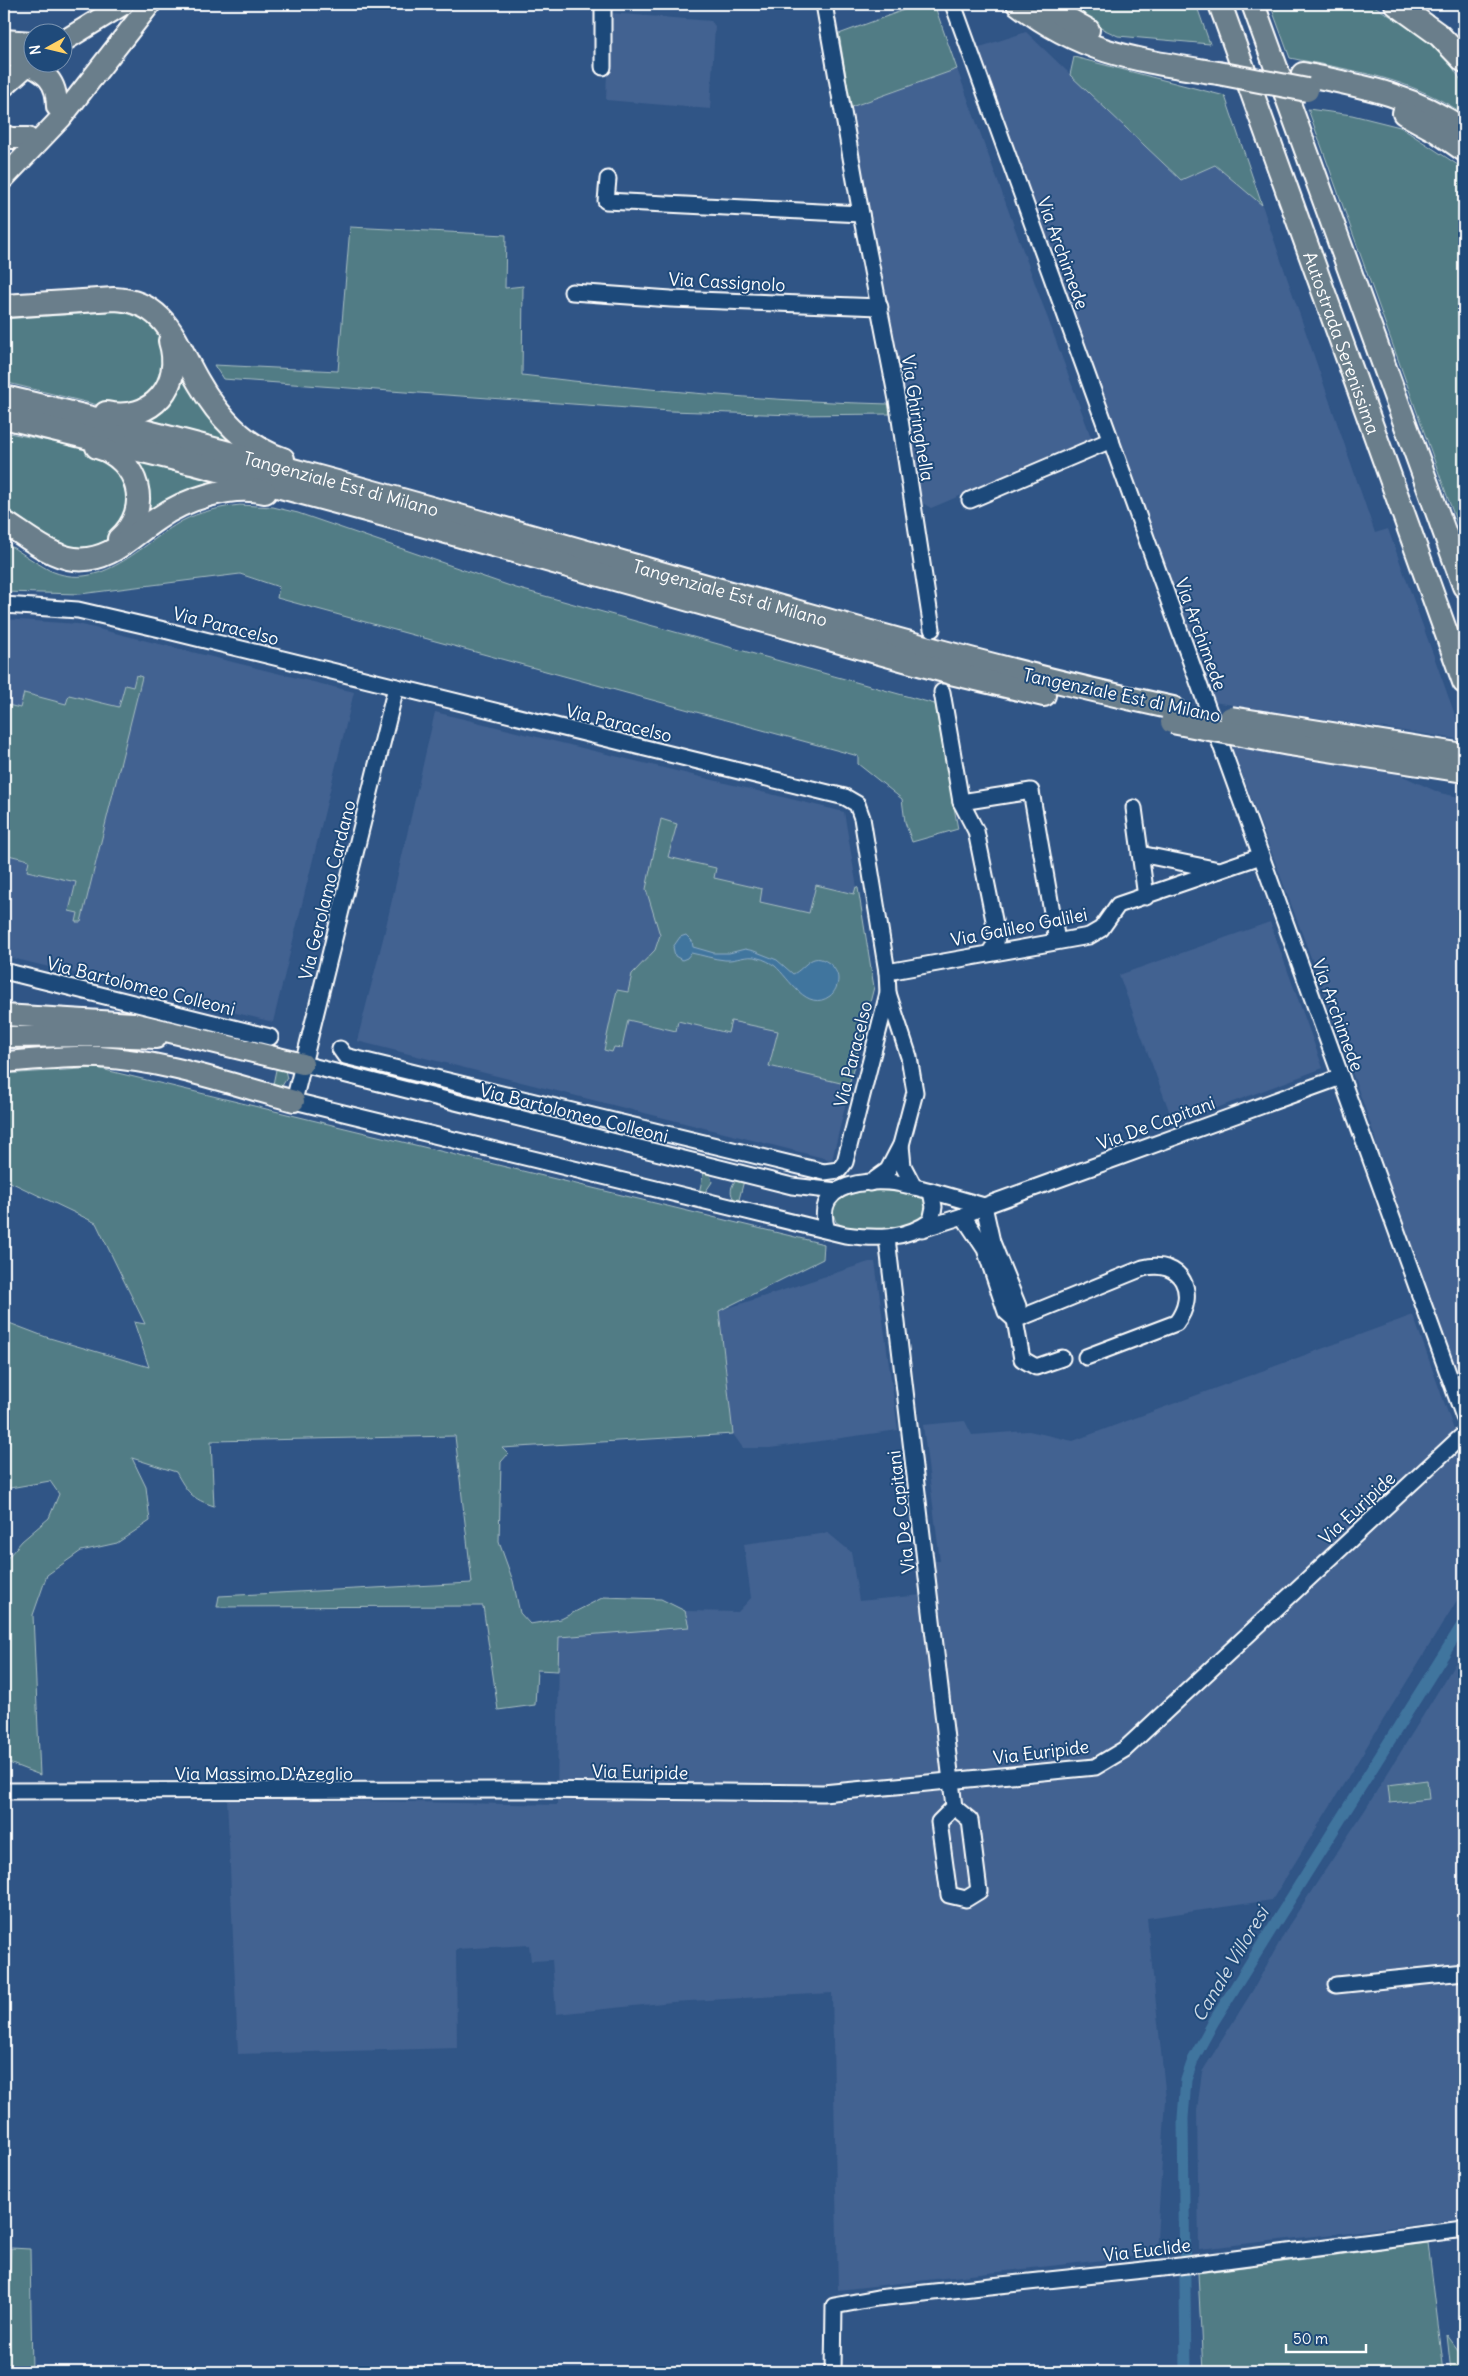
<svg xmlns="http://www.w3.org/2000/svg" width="1468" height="2376" viewBox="0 0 1468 2376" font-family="Delius,sans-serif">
	<rect width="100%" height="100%" fill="#305586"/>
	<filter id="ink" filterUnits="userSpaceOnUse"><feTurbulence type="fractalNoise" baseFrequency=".02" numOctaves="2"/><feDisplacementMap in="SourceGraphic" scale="10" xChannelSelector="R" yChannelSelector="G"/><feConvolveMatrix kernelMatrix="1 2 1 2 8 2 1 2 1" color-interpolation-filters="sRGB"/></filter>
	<g filter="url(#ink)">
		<g fill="#426291">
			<path d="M 609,13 L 711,21 L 715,26 L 710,109 L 606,100 Z"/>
			<path d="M 1026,32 L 1181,180 L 1215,165 L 1262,205 L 1375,533 L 1388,529 L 1464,740 L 1213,702 L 977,48 Z"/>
			<path d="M 957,69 L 1092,440 L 931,508 L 919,501 L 851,107 Z"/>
			<path d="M 4,619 L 78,624 L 354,692 L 273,1022 L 4,956 Z"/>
			<path d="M 435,712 L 844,812 L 874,987 L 832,1160 L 357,1041 L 384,935 Z"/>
			<path d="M 1232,747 L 1394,772 L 1440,793 L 1464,798 L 1464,1392 L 1382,1170 L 1378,1157 L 1375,1137 L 1319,979 Z"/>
			<path d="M 1270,922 L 1323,1068 L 1174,1124 L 1119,975 Z"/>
			<path d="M 869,1262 L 875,1262 L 898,1430 L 770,1448 L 743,1448 L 733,1434 L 719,1311 Z"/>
			<path d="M 1413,1315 L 1454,1430 L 1464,1450 L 1464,1589 L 1272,1900 L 1147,1918 L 1166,2099 L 1156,2254 L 838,2290 L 832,1993 L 672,2002 L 556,2014 L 552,1960 L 531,1961 L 529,1945 L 456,1949 L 457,2048 L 238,2054 L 227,1798 L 557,1805 L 559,1637 L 689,1627 L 685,1611 L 738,1612 L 751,1598 L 744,1544 L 828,1533 L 851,1552 L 859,1601 L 922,1595 L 918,1561 L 940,1561 L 923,1425 L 965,1421 L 972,1435 L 1029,1431 L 1073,1441 Z"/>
			<path d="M 1464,1649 L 1464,2219 L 1199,2249 L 1197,2110 L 1202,2072 L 1253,1990 L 1289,1925 L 1365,1810 Z"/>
		</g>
		<g fill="#517c85" stroke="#a8bec2">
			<path d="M 920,4 L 934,4 L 957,69 L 851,107 L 839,34 Z"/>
			<path d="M 1060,4 L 1196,4 L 1210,44 L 1118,36 L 1081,19 Z"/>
			<path d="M 1270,4 L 1371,4 L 1430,41 L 1451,65 L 1464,85 L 1464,114 C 1408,77 1354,71 1290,58 Z"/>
			<path d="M 1074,57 L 1225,96 L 1262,205 L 1215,165 L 1181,180 L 1070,75 Z"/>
			<path d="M 1308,109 L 1352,115 L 1400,127 L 1464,169 L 1464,543 Z"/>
			<path d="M 350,227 L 506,235 L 505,288 L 523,286 L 522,375 C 645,390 766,401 889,404 L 890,414 L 795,415 L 670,411 L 223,379 L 214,365 L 338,371 Z"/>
			<path d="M 121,311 C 142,316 168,327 168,355 C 168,366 161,381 157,392 L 114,409 L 4,382 L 4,319 Z"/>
			<path d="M 182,367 L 233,442 L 147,419 Z"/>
			<path d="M 4,432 L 89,449 L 109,457 L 132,494 L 114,538 C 104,543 95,548 84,548 C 59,549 25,520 4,507 Z"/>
			<path d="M 135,461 L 229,486 L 147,518 Z"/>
			<path d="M 240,505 L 273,507 L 298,513 L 516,588 L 935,704 L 958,829 L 912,842 L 905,822 L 902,799 L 858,764 L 858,756 L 277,598 L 279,587 L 240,574 L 80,594 L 4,592 L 4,542 C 19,551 34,562 49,570 C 101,594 141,544 182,521 C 199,512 221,507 240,505 Z"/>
			<path d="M 136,675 L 142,677 L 81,922 L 76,922 L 78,913 L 69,911 L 76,882 L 27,871 L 29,860 L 4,854 L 4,704 L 20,708 L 24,693 L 66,704 L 69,695 L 119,707 L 125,685 L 133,687 Z"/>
			<path d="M 661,819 L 677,824 L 668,857 L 716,868 L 714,878 L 762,889 L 760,902 L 809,913 L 816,885 L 854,894 L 856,887 L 858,888 L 874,987 L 849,1085 L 769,1066 L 778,1031 L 731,1021 L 728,1033 L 678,1021 L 676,1031 L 628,1020 L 622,1048 L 614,1047 L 612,1052 L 604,1050 L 617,990 L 628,992 L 632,974 L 655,950 L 660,935 L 646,889 Z"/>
			<path d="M 277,1065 L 284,1067 L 287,1078 L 280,1089 L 272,1089 Z"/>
			<path d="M 97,1068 L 824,1244 L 823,1259 L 719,1311 L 733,1434 L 502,1448 L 508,1454 L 501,1462 L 499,1542 L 513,1581 L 520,1613 L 530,1624 L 561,1619 L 604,1597 L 661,1599 L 685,1611 L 689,1627 L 559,1637 L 558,1671 L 537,1670 L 535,1705 L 498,1710 L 483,1606 L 217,1607 L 219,1596 L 472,1583 L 455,1436 L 211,1441 L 214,1506 C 192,1499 187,1492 176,1472 L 132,1458 L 146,1487 L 150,1521 L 117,1543 L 81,1551 L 47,1575 L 33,1615 L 40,1775 L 4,1761 L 4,1562 L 22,1541 L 49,1518 L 59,1494 L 50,1481 L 4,1489 L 4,1321 L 46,1337 L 149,1367 L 134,1322 L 145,1324 L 96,1223 L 4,1179 L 4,1074 Z"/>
			<path d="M 705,1167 L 709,1171 L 712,1182 L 706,1191 L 699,1193 Z"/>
			<path d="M 745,1177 L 738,1203 C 730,1197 729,1189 735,1181 Z"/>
			<path d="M 878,1190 L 923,1195 L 929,1201 L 927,1217 C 899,1228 864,1240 836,1222 L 831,1208 C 844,1193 859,1192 878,1190 Z"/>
			<path d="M 1427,1780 L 1429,1799 L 1390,1803 L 1388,1785 Z"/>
			<path d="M 1428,2243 L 1444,2372 L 1203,2372 L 1198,2273 Z"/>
			<path d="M 11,2248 L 30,2249 L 32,2372 L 6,2372 Z"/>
			<path d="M 1447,2335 L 1464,2358 L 1464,2372 L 1451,2372 Z"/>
		</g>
		<path fill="#41759e" stroke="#8dacc5" d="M 686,935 L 692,941 L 693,947 L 714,953 L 729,953 L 745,949 L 754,951 L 777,960 L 793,974 C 805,969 811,950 829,963 C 834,967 838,973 838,979 C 838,985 835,992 830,996 C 807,1013 789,978 775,966 C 771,963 764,959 758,958 C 747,954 736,961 725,960 C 713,959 702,955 691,953 L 687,958 L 682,960 L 675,956 L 673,947 L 680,937 Z"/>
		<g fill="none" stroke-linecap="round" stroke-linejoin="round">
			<path stroke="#41759e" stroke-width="11" d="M 1186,2372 L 1183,2118 L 1186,2080 L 1193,2060 L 1214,2021 L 1464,1622"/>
			<path stroke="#4f6e98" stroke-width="15" stroke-dasharray="15 8" stroke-linecap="butt" d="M 932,629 L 942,692"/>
			<g stroke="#fff" stroke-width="19">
				<g id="minor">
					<path d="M 824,4 L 861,214 L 897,400 L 932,629"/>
					<path d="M 953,4 L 1464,1417"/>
					<path d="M 603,67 L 603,4"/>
					<path d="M 608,179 L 606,201 L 861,214"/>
					<path d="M 572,292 L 671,299 L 880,307"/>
					<path d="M 970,500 L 1111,440"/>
					<path d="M 4,605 L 78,610 L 160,629 L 845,797 L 857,804 L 862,818 L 887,972 L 888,993 L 845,1162 L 839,1170 L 824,1172 L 345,1056 L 340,1049"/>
					<path d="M 396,687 L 294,1101 L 845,1235 C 876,1239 905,1240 931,1221 L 934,1207 L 931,1191 C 917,1188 903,1183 889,1182 C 856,1180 813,1187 827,1230"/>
					<path d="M 942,692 L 961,802 L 976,831 L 997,935 L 996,943 L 990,952"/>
					<path d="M 961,802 L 1031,791 L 1057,941"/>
					<path d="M 1134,808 L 1146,897"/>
					<path d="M 1140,854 L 1219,870"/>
					<path d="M 4,971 L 270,1037"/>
					<path d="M 887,972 L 1089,936 L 1101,929 L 1118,905 L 1261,856"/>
					<path d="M 303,1064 L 792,1186 L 837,1191"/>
					<path d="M 901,1145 L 903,1166 L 914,1187"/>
					<path d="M 870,1183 L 888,1170 L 901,1145 L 915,1092 L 909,1057 L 888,993"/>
					<path d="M 931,1191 L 984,1206"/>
					<path d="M 984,1206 L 992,1242 L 1018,1306 L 1015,1320"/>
					<path d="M 963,1216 L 985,1249 L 1006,1312 L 1015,1320"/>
					<path d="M 922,1229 L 963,1216 L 984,1206 L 1341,1077"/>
					<path d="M 887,1238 L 951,1781 L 954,1807 L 939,1822 L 949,1895 L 966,1899 L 979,1891 L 970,1820 L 954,1807"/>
					<path d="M 1062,1358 L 1036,1367 L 1022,1359 L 1015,1320 L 1143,1268 C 1182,1258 1199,1294 1176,1323 L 1086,1357"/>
					<path d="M 4,1791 L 525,1790 L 823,1793 L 1095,1767 L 1125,1749 L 1464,1434"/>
					<path d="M 1336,1985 L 1464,1972"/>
					<path d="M 833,2372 L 834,2306 L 877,2298 L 1172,2267 L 1464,2229"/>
				</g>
			</g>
			<g stroke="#fff" stroke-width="24">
				<g id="major">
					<path d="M 4,40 L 32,42"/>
					<path d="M 62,42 L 124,4"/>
					<path d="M 4,50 C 30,71 57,67 57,107"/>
					<path d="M 4,86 L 32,61"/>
					<path d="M 4,136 L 12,138 L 28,138"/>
					<path d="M 4,178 L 61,118 L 150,4"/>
					<path d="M 4,1015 L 133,1023 L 303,1064"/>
					<path d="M 4,1037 L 103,1036 L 156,1038"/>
					<path d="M 4,1062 C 36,1060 68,1055 100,1057 C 166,1061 230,1084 294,1101"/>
				</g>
			</g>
			<g stroke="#fff" stroke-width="26">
				<g id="highway">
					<path d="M 1018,4 C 1085,55 1138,60 1218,73"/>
					<path d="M 1047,4 L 1063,16 L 1088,30"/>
					<path id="s1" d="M 1220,4 L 1464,682"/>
					<path d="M 1253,4 L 1464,586"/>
					<path d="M 1396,4 L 1439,35 L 1464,61"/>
					<path d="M 1303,74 C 1362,86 1413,95 1464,130"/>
					<path d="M 1404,113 L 1435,130 L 1464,150"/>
					<path d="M 4,306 L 114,299 C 168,301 176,345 199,383 C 218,416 246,447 283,459"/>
					<path id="s2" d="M 4,397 C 236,451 467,518 696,583 C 854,628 1012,673 1173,708"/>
					<path d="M 106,413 C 152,423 184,384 170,341"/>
					<path d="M 4,417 L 192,463 L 421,525 L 951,673 L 1044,695"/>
					<path d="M 97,447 C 139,459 153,509 119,539"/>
					<path d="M 4,522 C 25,535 49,556 74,559 C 109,563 131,536 157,519 C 185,499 231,484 265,492"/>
				</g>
			</g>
			<use href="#minor" stroke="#1f4a7a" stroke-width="15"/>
			<use href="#major" stroke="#6b7e8b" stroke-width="20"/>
			<use href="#highway" stroke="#6b7e8b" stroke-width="22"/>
			<g stroke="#fff" stroke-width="26" stroke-linecap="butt">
				<g id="highway-bridge">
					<path d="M 1218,73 L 1307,90"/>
					<path d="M 1231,718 L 1464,755"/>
					<path d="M 1172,722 L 1289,744 L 1464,771"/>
				</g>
			</g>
			<use href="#highway-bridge" stroke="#6b7e8b" stroke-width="22"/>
		</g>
	</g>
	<g text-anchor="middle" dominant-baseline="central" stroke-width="4" stroke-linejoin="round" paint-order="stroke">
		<g font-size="18" fill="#fff" stroke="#1f4a7a">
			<text transform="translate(1063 253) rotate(70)">Via Archimede</text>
			<text transform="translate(727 282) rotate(3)">Via Cassignolo</text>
			<text stroke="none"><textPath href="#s1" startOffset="360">Autostrada Serenissima</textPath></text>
			<text transform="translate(918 418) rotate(81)">Via Ghiringhella</text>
			<text stroke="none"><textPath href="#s2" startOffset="348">Tangenziale Est di Milano</textPath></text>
			<text stroke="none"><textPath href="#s2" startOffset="752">Tangenziale Est di Milano</textPath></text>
			<text transform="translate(226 626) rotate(14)">Via Paracelso</text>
			<text transform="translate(1201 634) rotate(70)">Via Archimede</text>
			<text transform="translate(1122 695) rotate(12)">Tangenziale Est di Milano</text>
			<text transform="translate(619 723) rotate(14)">Via Paracelso</text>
			<text transform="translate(327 890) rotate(-76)">Via Gerolamo Cardano</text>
			<text transform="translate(1019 927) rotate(-11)">Via Galileo Galilei</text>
			<text transform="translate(141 986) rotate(14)">Via Bartolomeo Colleoni</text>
			<text transform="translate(1338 1015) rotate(70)">Via Archimede</text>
			<text transform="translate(853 1054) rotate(-76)">Via Paracelso</text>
			<text transform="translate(574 1113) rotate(14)">Via Bartolomeo Colleoni</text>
			<text transform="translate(1156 1123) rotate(-20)">Via De Capitani</text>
			<text transform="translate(1357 1508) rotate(-43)">Via Euripide</text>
			<text transform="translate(901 1512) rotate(-97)">Via De Capitani</text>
			<text transform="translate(1041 1752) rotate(-7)">Via Euripide</text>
			<text transform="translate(640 1772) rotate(1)">Via Euripide</text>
			<text x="264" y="1773">Via Massimo D'Azeglio</text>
			<text transform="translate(1147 2250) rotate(-7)">Via Euclide</text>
		</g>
		<g font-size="19" font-style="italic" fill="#d0dce7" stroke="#1f4a7a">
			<text transform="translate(1230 1964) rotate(-59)">Canale Villoresi</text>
		</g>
	</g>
	<rect width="1468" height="2376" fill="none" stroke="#1f4a7a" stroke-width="20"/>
	<rect x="10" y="10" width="1448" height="2356" fill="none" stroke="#fff" stroke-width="2" filter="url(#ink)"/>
	<g transform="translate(48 48) rotate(262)"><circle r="24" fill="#1f4a7a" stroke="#7992af"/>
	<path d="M0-4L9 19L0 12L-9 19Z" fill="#ffd166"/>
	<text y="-8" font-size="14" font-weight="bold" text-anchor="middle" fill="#ffffff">N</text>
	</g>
	<path d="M1286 2344v8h80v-8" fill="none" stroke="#ffffff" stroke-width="2.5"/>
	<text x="1293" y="2344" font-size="15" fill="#ffffff" stroke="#1f4a7a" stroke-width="4" paint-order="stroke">50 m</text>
</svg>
